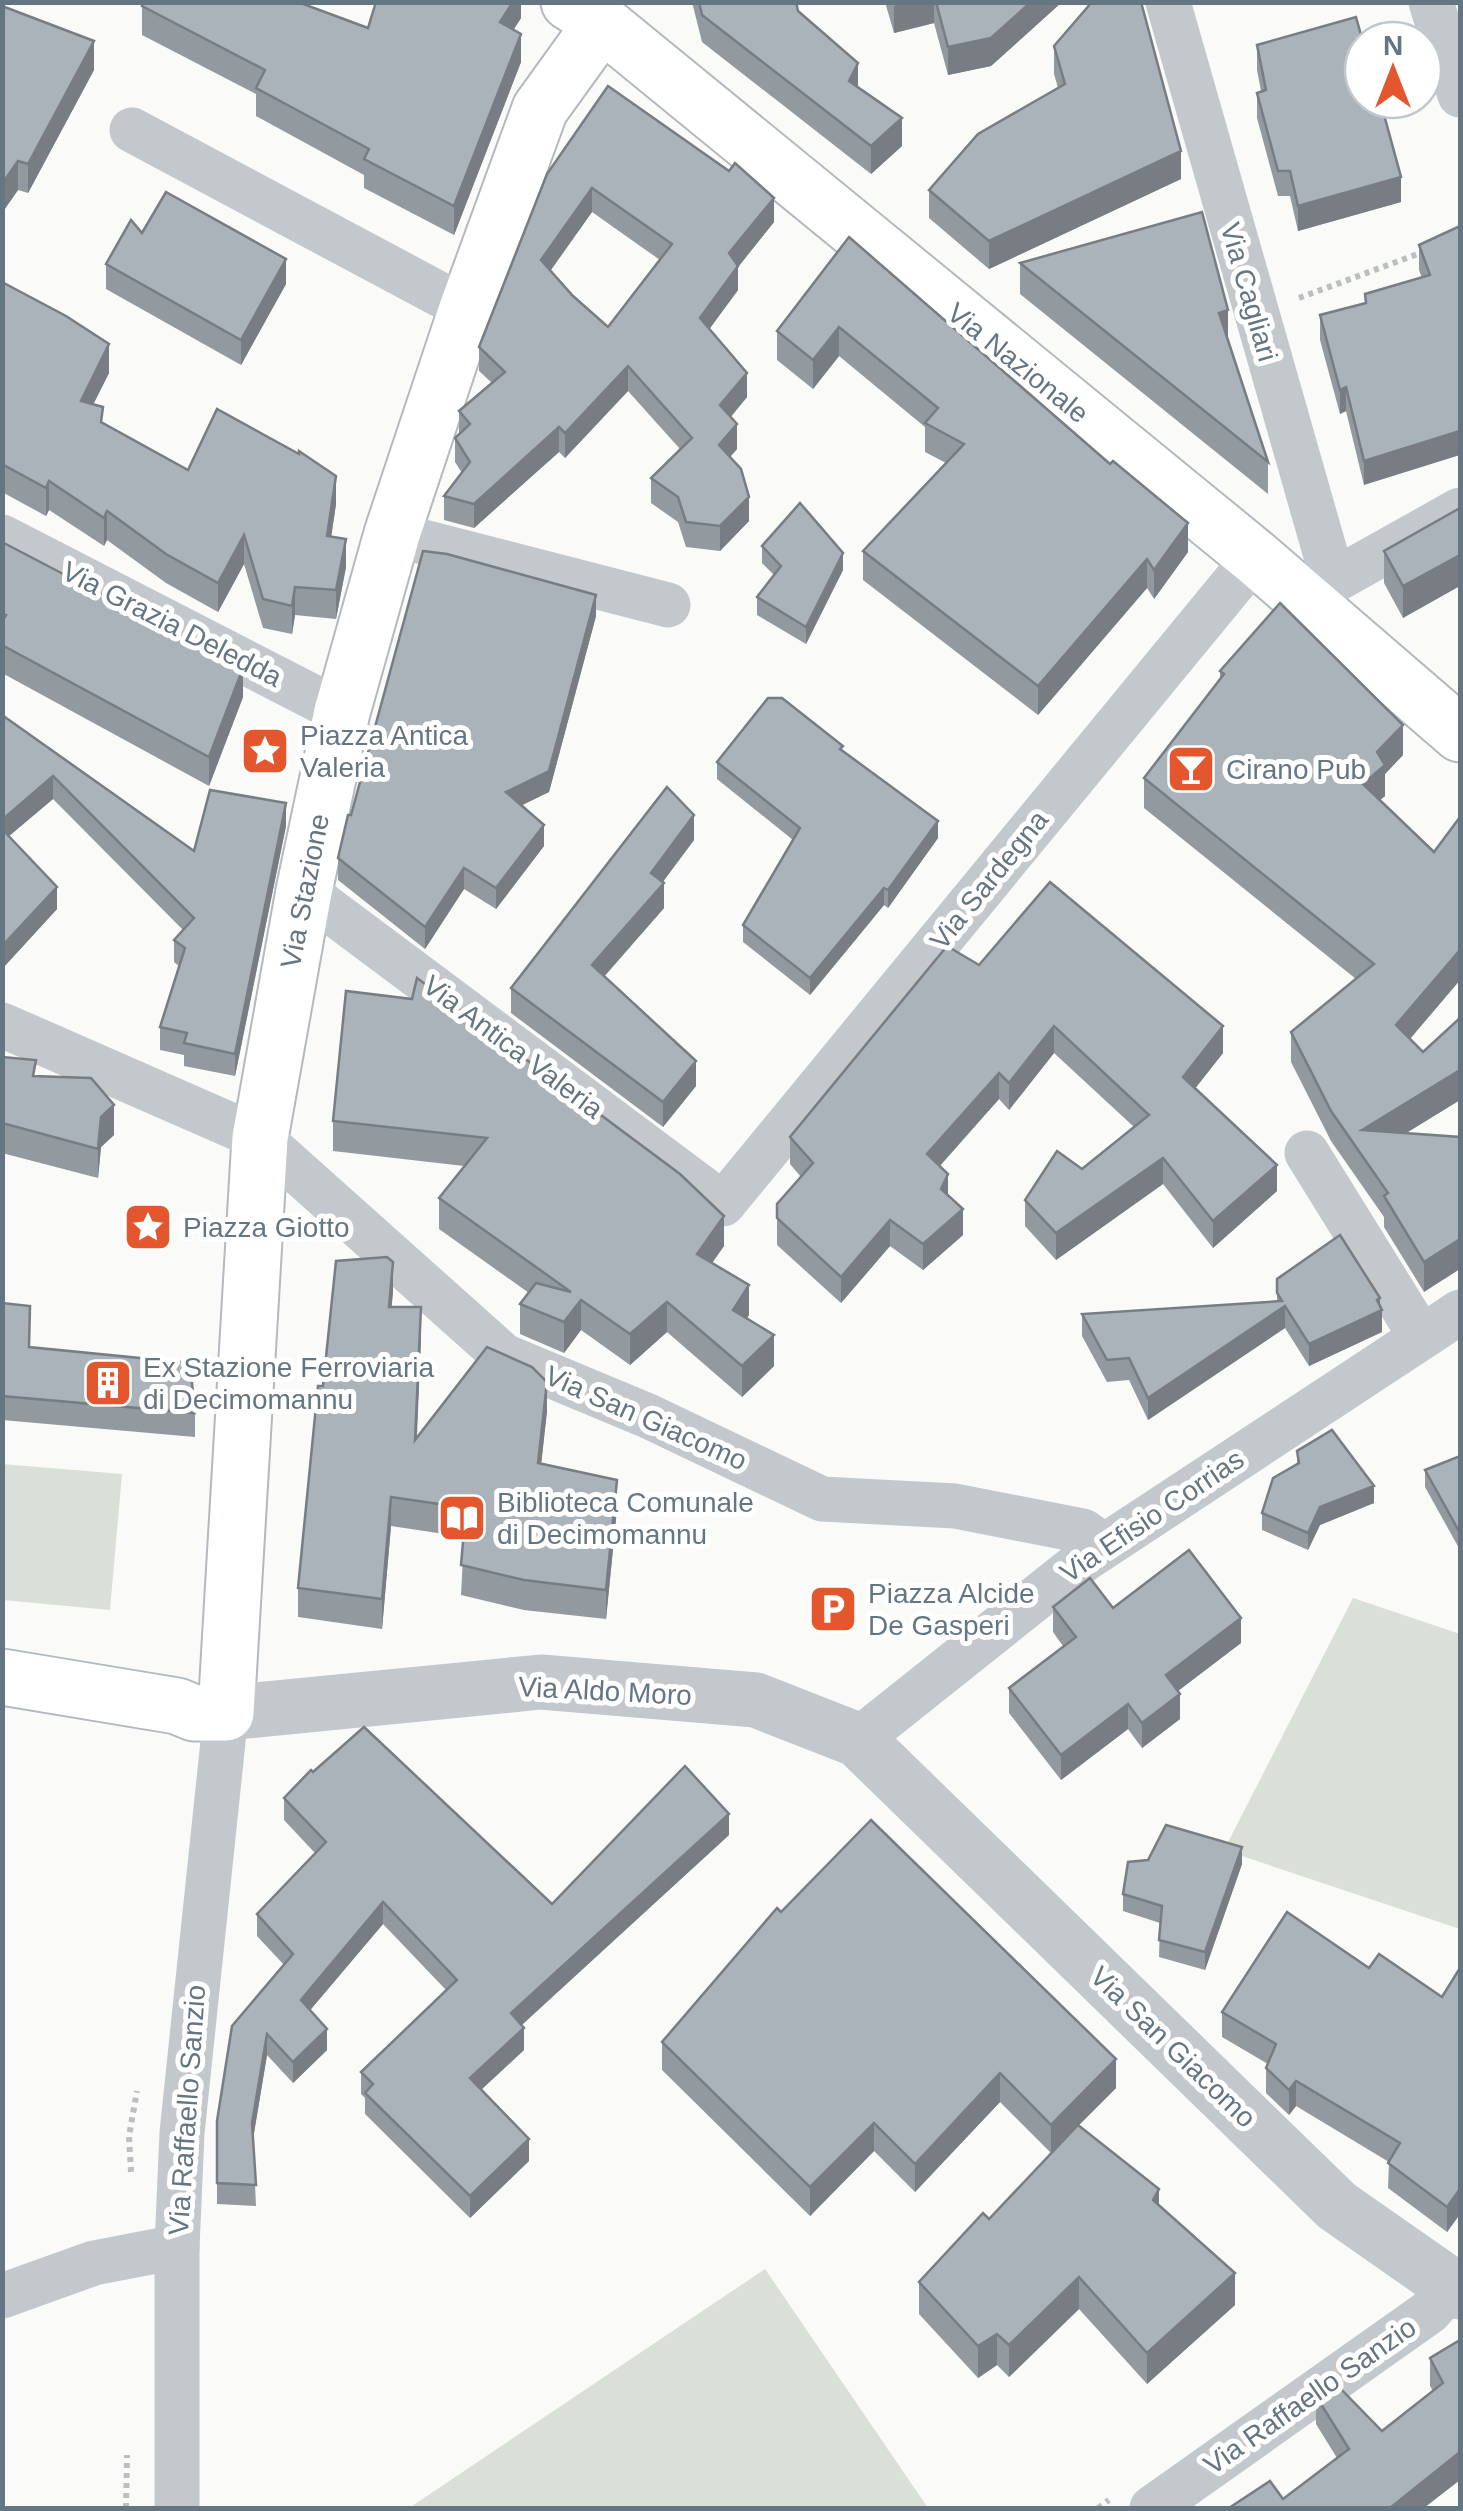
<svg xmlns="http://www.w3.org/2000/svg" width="1463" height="2511" viewBox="0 0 1463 2511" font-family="Helvetica,sans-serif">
	<rect width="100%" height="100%" fill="#fafaf8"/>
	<g fill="#dadfd7">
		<path d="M 2,1464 L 122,1474 L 110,1610 L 3,1600 Z"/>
		<path d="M 1353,1598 L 1460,1634 L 1460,1929 L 1224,1850 Z"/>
		<path d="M 765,2269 L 928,2508 L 409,2508 Z"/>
	</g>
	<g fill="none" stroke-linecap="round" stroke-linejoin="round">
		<g stroke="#b3babf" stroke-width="59">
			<g id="secondary">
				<path d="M 569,2 L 602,23 L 1255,557 L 1460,734"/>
				<path d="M 2,1677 L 177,1706 L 194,1713 L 226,1713 L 260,1138 L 304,891 L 342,712 L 392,534 L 467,309 L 540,109 L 602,23"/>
			</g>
		</g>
		<g stroke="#bbbfc2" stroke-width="6" stroke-dasharray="5 5" stroke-linecap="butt">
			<path d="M 1299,298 L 1423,252"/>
			<path d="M 131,2172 L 129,2136 L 137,2091"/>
			<path d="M 126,2508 L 127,2455"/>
			<path d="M 1098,2508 L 1109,2500"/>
		</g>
		<g stroke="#c3c8cc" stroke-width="45">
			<path d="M 1168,2 L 1333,580"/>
			<path d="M 1431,2 L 1460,95"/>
			<path d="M 132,130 L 467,309"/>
			<path d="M 392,534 L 668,605"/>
			<path d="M 2,537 L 342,712"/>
			<path d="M 1310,594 L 1460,510"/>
			<path d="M 304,891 L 723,1204 L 1255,557"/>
			<path d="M 2,1025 L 260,1138 L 504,1356 L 648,1416 L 822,1499 L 955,1506 L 1083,1531 L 1104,1546"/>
			<path d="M 1307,1153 L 1421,1337"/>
			<path d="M 858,1740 L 1085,1559 L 1460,1312"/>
			<path d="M 2,2296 L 94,2263 L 177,2247"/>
			<path d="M 177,2508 L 177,2247 L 182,2133 L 226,1713"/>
			<path d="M 1152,2508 L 1429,2312 L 1452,2286"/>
		</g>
		<path stroke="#c3c8cc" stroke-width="55" d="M 226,1713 L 541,1682 L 756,1700 L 858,1740 L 1337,2206 L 1460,2292"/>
		<use href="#secondary" stroke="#fff" stroke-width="55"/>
	</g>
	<g fill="#929a9f" fill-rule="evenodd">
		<path d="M 521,2 L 521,18 L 514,29 L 521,62 L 454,235 L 364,188 L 364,175 L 256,116 L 256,94 L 142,35 L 142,6 L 368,28 Z"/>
		<path d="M 692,2 L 796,2 L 798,11 L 902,146 L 871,174 L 702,42 Z"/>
		<path d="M 885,2 L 1062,2 L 991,66 L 948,75 L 934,23 L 894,33 Z"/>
		<path d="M 1087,2 L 1141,2 L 1181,179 L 989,269 L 929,218 L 929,190 L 1058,88 L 1054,74 L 1054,46 L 1090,5 Z"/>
		<path d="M 2,6 L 94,70 L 28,193 L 18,190 L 2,213 Z"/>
		<path d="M 1257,45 L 1401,202 L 1298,231 L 1290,196 L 1278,196 L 1257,118 L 1257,93 L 1261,91 L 1257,70 Z"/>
		<path d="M 547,174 L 774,222 L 738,267 L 738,290 L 709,329 L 747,397 L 731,417 L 737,449 L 730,457 L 749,521 L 720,551 L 686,547 L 678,522 L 651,503 L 651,478 L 680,449 L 628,391 L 565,458 L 559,452 L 474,528 L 444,520 L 444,496 L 462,473 L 455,462 L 455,438 L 459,434 L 459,411 L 492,383 L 479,371 L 479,347 ZM 592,212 L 660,260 L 608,327 L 573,296 L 550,271 Z"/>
		<path d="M 1460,226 L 1364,485 L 1346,411 L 1340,414 L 1320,340 L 1320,315 L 1365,303 L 1422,278 L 1419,270 L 1419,245 Z"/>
		<path d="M 849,237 L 1188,552 L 1154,599 L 1147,588 L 1038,715 L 863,580 L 863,551 L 946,463 L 925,452 L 925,427 L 839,356 L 813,389 L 777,360 L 777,331 Z"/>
		<path d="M 1020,263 L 1228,341 L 1268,462 L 1268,494 L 1020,294 Z"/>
		<path d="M 106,264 L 286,284 L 241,365 L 106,289 Z"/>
		<path d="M 2,282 L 109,373 L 93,404 L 103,424 L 188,470 L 336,504 L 331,537 L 346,567 L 336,619 L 295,615 L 292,634 L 263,628 L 244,564 L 218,612 L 166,583 L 107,540 L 104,546 L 49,510 L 46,516 L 2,492 Z"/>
		<path d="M 1460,508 L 1403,618 L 1384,583 L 1384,551 Z"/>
		<path d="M 2,542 L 243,697 L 209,786 L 2,673 Z"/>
		<path d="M 762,546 L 843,570 L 806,644 L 757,615 L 757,597 L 774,575 L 762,563 Z"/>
		<path d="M 596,616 L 549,792 L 522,805 L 544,846 L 496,909 L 464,889 L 425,949 L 338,880 L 338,858 L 351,815 Z"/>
		<path d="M 1220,671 L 1403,755 L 1385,774 L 1385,796 L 1380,800 L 1434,852 L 1460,817 L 1460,980 L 1410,1039 L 1423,1052 L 1460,1018 L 1460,1100 L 1406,1133 L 1460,1137 L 1424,1292 L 1384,1227 L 1384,1217 L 1331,1141 L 1291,1062 L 1291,1032 L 1356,979 L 1144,808 L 1144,778 L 1220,679 Z"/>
		<path d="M 2,715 L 194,851 L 286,826 L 235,1076 L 184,1066 L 184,1055 L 160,1050 L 160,1027 L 179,966 L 174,962 L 174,940 L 183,930 L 53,799 L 9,836 L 57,909 L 2,969 Z"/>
		<path d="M 843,751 L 938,838 L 888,908 L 884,905 L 810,995 L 743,942 L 743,925 L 793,840 L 717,779 L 717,762 Z"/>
		<path d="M 694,840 L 662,882 L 664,908 L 604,977 L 696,1086 L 663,1127 L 511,1013 L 511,988 Z"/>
		<path d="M 979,965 L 1223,1053 L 1195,1088 L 1277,1191 L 1213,1248 L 1163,1184 L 1056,1260 L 1025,1226 L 1025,1200 L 1082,1169 L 1134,1127 L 1054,1053 L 1009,1110 L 999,1099 L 940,1166 L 948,1196 L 963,1235 L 923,1270 L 890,1246 L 841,1303 L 777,1245 L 777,1204 L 801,1177 L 790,1164 L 790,1137 Z"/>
		<path d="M 346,991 L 724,1246 L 712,1263 L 749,1315 L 747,1318 L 774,1366 L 742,1397 L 667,1332 L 630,1365 L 581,1330 L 564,1353 L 520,1334 L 520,1304 L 529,1293 L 439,1229 L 439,1198 L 464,1166 L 333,1151 L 333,1121 Z"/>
		<path d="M 2,1057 L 36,1076 L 114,1135 L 101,1147 L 98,1178 L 2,1153 Z"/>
		<path d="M 1277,1279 L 1380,1304 L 1382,1332 L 1309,1366 L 1285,1328 L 1148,1420 L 1129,1380 L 1107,1382 L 1082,1336 L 1082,1314 L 1277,1301 Z"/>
		<path d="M 393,1292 L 391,1307 L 421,1337 L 417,1438 L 547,1411 L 541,1464 L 617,1509 L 606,1619 L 524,1610 L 461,1595 L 464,1537 L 391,1526 L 382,1629 L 298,1617 L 298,1588 L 323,1386 Z"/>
		<path d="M 2,1303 L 30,1347 L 195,1413 L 195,1437 L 2,1420 Z"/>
		<path d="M 1297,1451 L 1374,1503 L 1320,1525 L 1308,1550 L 1262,1530 L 1262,1513 L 1297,1464 Z"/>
		<path d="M 1460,1456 L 1460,1550 L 1425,1487 L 1425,1470 Z"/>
		<path d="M 1053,1607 L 1241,1643 L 1178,1691 L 1180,1719 L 1142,1748 L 1128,1729 L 1061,1780 L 1009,1713 L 1009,1688 L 1063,1646 L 1053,1632 Z"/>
		<path d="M 313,1772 L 552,1904 L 729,1835 L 521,2025 L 524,2050 L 481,2090 L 529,2161 L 470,2218 L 365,2114 L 365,2098 L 361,2094 L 361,2072 L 446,1990 L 383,1924 L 310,2010 L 327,2050 L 293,2083 L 267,2055 L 253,2139 L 256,2206 L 217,2204 L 217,2121 L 284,1965 L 257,1936 L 257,1914 L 315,1853 L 284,1820 L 284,1798 Z"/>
		<path d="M 1148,1860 L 1242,1864 L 1205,1970 L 1159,1957 L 1160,1923 L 1123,1911 L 1123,1894 Z"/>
		<path d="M 781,1912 L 1116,2088 L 1079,2125 L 1159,2205 L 1235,2305 L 1147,2384 L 1079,2309 L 1009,2377 L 997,2365 L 978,2378 L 919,2314 L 919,2282 L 989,2219 L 1051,2153 L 1000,2102 L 915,2192 L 874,2151 L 810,2216 L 662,2070 L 662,2042 Z"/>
		<path d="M 1369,1968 L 1442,1997 L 1460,1968 L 1460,2214 L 1447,2232 L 1388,2188 L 1389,2162 L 1296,2106 L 1289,2115 L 1266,2093 L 1266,2068 L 1268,2064 L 1222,2037 L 1222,2012 Z"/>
		<path d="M 1460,2340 L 1424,2508 L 1283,2499 L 1337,2458 L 1316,2424 L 1316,2396 L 1382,2431 L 1433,2391 L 1430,2386 L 1430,2358 Z"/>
	</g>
	<g fill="#777d82">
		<path d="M 513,2 L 521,2 L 521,18 L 500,51 L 500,22 Z"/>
		<path d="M 905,2 L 934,2 L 934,23 L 894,33 L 894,6 Z"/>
		<path d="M 1031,2 L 1062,2 L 991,66 L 948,75 L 948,47 Z"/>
		<path d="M 521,34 L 521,62 L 454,235 L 454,206 Z"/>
		<path d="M 94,41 L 94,70 L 28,193 L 28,164 Z"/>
		<path d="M 858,63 L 858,91 L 849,81 Z"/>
		<path d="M 902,118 L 902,146 L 871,174 L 871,146 Z"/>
		<path d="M 1181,151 L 1181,179 L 989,269 L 989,241 Z"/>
		<path d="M 18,161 L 18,190 L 2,213 L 2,184 Z"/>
		<path d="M 1401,177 L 1401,202 L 1298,231 L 1298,206 Z"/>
		<path d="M 592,188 L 592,212 L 541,284 L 541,260 Z"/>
		<path d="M 774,198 L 774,222 L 738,267 L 738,290 L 700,342 L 700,318 L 729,253 Z"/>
		<path d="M 286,259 L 286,284 L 241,365 L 241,340 Z"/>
		<path d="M 1228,310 L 1228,341 L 1219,313 Z"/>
		<path d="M 839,327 L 839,356 L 813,389 L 813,360 Z"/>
		<path d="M 109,344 L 109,373 L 81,429 L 81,401 Z"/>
		<path d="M 628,366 L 628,391 L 565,458 L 565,433 Z"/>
		<path d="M 747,373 L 747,397 L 720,429 L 720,405 Z"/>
		<path d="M 1346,387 L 1346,411 L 1340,414 L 1340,390 Z"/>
		<path d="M 737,424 L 737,449 L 719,469 L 719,445 Z"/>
		<path d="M 559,427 L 559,452 L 474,528 L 474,504 Z"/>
		<path d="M 1460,431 L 1460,455 L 1364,485 L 1364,461 Z"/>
		<path d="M 336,476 L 336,504 L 327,565 L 327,536 Z"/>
		<path d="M 49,481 L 49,510 L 46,516 L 46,488 Z"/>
		<path d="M 749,497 L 749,521 L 720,551 L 720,526 Z"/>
		<path d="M 107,511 L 107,540 L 104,546 L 104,518 Z"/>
		<path d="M 1188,523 L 1188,552 L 1154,599 L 1154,570 Z"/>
		<path d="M 244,535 L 244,564 L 218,612 L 218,583 Z"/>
		<path d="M 346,539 L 346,567 L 336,619 L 336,590 Z"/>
		<path d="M 843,553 L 843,570 L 806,644 L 806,627 Z"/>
		<path d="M 1460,555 L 1460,586 L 1403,618 L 1403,586 Z"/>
		<path d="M 1147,559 L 1147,588 L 1038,715 L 1038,686 Z"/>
		<path d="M 295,587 L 295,615 L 292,634 L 292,606 Z"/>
		<path d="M 596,595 L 596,616 L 549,792 L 506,813 L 506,792 Z"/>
		<path d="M 243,668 L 243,697 L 209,786 L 209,757 Z"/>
		<path d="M 1403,725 L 1403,755 L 1385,774 L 1385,796 L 1363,814 L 1363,784 L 1377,752 Z"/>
		<path d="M 53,776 L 53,799 L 2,842 L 2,820 Z"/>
		<path d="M 286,803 L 286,826 L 235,1076 L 235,1054 Z"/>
		<path d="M 694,815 L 694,840 L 651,898 L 651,873 Z"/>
		<path d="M 938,821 L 938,838 L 888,908 L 888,890 Z"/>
		<path d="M 544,825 L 544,846 L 496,909 L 496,888 Z"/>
		<path d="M 464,868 L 464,889 L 425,949 L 425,927 Z"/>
		<path d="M 664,883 L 664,908 L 592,990 L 592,965 Z"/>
		<path d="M 57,887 L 57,909 L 2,969 L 2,946 Z"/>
		<path d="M 884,888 L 884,905 L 810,995 L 810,978 Z"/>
		<path d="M 1460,950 L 1460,980 L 1396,1055 L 1396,1025 Z"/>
		<path d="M 1054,1026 L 1054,1053 L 1009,1110 L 1009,1083 Z"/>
		<path d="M 1223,1026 L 1223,1053 L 1183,1104 L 1183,1077 Z"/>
		<path d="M 696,1061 L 696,1086 L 663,1127 L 663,1102 Z"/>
		<path d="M 1460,1070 L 1460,1100 L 1364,1159 L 1362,1130 Z"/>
		<path d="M 999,1073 L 999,1099 L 927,1180 L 927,1154 Z"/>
		<path d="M 114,1105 L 114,1135 L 101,1147 L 98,1178 L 98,1149 L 101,1117 Z"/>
		<path d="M 1163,1158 L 1163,1184 L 1056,1260 L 1056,1233 Z"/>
		<path d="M 1277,1165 L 1277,1191 L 1213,1248 L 1213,1221 Z"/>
		<path d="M 948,1174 L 948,1200 L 941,1189 Z"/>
		<path d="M 963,1209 L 963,1235 L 923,1270 L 923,1244 Z"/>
		<path d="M 724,1216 L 724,1246 L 697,1284 L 697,1254 Z"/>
		<path d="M 890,1220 L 890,1246 L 841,1303 L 841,1277 Z"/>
		<path d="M 1460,1239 L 1460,1269 L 1424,1292 L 1424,1262 Z"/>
		<path d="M 393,1262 L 393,1292 L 389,1337 L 389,1307 Z"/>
		<path d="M 749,1285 L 749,1315 L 733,1340 L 733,1310 Z"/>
		<path d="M 1380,1298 L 1380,1311 L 1382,1310 L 1382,1332 L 1309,1366 L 1309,1344 Z"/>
		<path d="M 581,1300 L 581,1330 L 564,1353 L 564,1322 Z"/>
		<path d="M 667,1302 L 667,1332 L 630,1365 L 630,1334 Z"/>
		<path d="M 1285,1306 L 1285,1328 L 1148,1420 L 1148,1398 Z"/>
		<path d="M 421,1307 L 421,1337 L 415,1469 L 415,1440 Z"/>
		<path d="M 774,1335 L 774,1366 L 742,1397 L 742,1366 Z"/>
		<path d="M 547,1382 L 547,1411 L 538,1493 L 538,1463 Z"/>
		<path d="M 617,1480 L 617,1509 L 606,1619 L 606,1590 Z"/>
		<path d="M 1374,1486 L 1374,1503 L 1320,1525 L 1308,1550 L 1308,1533 L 1320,1507 Z"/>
		<path d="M 391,1497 L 391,1526 L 382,1629 L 382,1599 Z"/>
		<path d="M 1241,1618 L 1241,1643 L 1166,1700 L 1166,1675 Z"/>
		<path d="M 1180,1694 L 1180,1719 L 1142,1748 L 1142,1723 Z"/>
		<path d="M 1128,1704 L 1128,1729 L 1061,1780 L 1061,1755 Z"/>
		<path d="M 729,1814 L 729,1835 L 511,2035 L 511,2013 Z"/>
		<path d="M 1242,1847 L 1242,1864 L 1205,1970 L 1205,1952 Z"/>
		<path d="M 383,1902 L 383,1924 L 301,2021 L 301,2000 Z"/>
		<path d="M 524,2028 L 524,2050 L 470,2100 L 470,2078 Z"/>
		<path d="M 327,2029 L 327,2050 L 293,2083 L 293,2062 Z"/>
		<path d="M 267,2034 L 267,2055 L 252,2145 L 252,2123 Z"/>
		<path d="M 1116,2059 L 1116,2088 L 1051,2153 L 1051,2125 Z"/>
		<path d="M 1000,2073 L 1000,2102 L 915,2192 L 915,2164 Z"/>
		<path d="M 1296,2081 L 1296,2106 L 1289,2115 L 1289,2090 Z"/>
		<path d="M 874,2123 L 874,2151 L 810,2216 L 810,2187 Z"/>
		<path d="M 529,2139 L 529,2161 L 470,2218 L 470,2196 Z"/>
		<path d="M 1159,2189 L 1159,2221 L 1153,2200 Z"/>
		<path d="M 1460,2189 L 1460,2214 L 1447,2232 L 1447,2207 Z"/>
		<path d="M 1235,2273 L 1235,2305 L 1147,2384 L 1147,2353 Z"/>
		<path d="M 1079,2277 L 1079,2309 L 1009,2377 L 1009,2345 Z"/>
		<path d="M 997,2334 L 997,2365 L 978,2378 L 978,2346 Z"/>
		<path d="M 1460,2452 L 1460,2480 L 1424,2508 L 1390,2508 Z"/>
	</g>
	<g fill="#aab3b9" stroke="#777d82" stroke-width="2.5" fill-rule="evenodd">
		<path d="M 144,2 L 298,2 L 368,28 L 376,2 L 513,2 L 500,22 L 521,34 L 454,206 L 364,159 L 369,149 L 256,88 L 265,70 L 142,6 Z"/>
		<path d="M 699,2 L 796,2 L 798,11 L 858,63 L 849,81 L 902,118 L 871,146 L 702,15 Z"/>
		<path d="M 936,2 L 1031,2 L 991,38 L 948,47 Z"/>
		<path d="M 1092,2 L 1141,2 L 1181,151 L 989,241 L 929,190 L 978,134 L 1065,84 L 1054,46 Z"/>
		<path d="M 2,6 L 94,41 L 28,164 L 18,161 L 2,184 Z"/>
		<path d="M 1356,17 L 1363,42 L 1363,100 L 1380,100 L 1401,177 L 1298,206 L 1290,171 L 1278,171 L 1257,93 L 1266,90 L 1257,45 Z"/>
		<path d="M 608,86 L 729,171 L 735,163 L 774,198 L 729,253 L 738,266 L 700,318 L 747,373 L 720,405 L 737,424 L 719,445 L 741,469 L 749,497 L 720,526 L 686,522 L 678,497 L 651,478 L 692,438 L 628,366 L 565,433 L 559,427 L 474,504 L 444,496 L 470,462 L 455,438 L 470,424 L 459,411 L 505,372 L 479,347 L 547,174 ZM 592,188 L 672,244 L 608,327 L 573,296 L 541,260 Z"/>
		<path d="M 166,192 L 286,259 L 241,340 L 106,264 L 131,220 L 142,233 Z"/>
		<path d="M 1202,212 L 1228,310 L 1219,313 L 1268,462 L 1020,263 Z"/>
		<path d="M 1460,226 L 1460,431 L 1364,461 L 1346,387 L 1340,390 L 1320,315 L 1366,303 L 1365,294 L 1430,275 L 1419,245 Z"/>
		<path d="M 849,237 L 1110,464 L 1113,461 L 1188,523 L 1154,570 L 1147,559 L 1038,686 L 863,551 L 964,444 L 925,423 L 938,408 L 839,327 L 813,360 L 777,331 Z"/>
		<path d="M 2,282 L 66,316 L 109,344 L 81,401 L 103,407 L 101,422 L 188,470 L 217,409 L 299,454 L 299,451 L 336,476 L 327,536 L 346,539 L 336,590 L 295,587 L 292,606 L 263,599 L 244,535 L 218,583 L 166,554 L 107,511 L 104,518 L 49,481 L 46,488 L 2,464 Z"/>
		<path d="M 800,503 L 843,553 L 806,627 L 757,597 L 781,566 L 762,546 Z"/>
		<path d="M 1460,508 L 1460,555 L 1403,586 L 1384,551 Z"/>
		<path d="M 2,542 L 243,668 L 209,757 L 2,645 L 2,622 L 6,615 L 2,613 Z"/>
		<path d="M 423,551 L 447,554 L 596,595 L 549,771 L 506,792 L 544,825 L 496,888 L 464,868 L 425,927 L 338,858 L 348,815 L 351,815 Z"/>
		<path d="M 1280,603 L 1403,725 L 1377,752 L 1385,765 L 1363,784 L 1434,852 L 1460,817 L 1460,950 L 1396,1025 L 1423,1052 L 1460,1018 L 1460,1070 L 1362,1130 L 1460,1137 L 1460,1239 L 1424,1262 L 1384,1196 L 1388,1193 L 1331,1111 L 1291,1032 L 1374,964 L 1144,778 L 1224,674 L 1220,671 Z"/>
		<path d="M 768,698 L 782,698 L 843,746 L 840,749 L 938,821 L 888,890 L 884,888 L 810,978 L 743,925 L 800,828 L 717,762 Z"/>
		<path d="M 2,715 L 194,851 L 210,790 L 286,803 L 235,1054 L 184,1043 L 187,1033 L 160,1027 L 185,948 L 174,940 L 194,918 L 53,776 L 2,820 Z"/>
		<path d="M 667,787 L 694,815 L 651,873 L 664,883 L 592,965 L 696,1061 L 663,1102 L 511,988 Z"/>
		<path d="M 2,829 L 57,887 L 2,946 Z"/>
		<path d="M 1050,882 L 1223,1026 L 1183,1077 L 1277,1165 L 1213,1221 L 1163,1158 L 1056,1233 L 1025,1200 L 1057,1151 L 1082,1169 L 1149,1115 L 1054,1026 L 1009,1083 L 999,1073 L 927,1154 L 948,1174 L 941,1189 L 963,1209 L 923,1244 L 890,1220 L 841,1277 L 777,1218 L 777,1204 L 813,1163 L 790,1137 L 947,946 L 979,965 Z"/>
		<path d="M 417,978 L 680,1174 L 724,1216 L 697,1254 L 749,1285 L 733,1310 L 774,1335 L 742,1366 L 667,1302 L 630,1334 L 581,1300 L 564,1322 L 520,1304 L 536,1283 L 571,1292 L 439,1198 L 487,1138 L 333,1121 L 346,991 L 412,999 Z"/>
		<path d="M 2,1057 L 36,1060 L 33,1076 L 91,1078 L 114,1105 L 101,1117 L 98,1149 L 2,1123 Z"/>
		<path d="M 1340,1235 L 1380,1298 L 1377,1300 L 1382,1310 L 1309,1344 L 1285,1306 L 1148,1398 L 1129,1358 L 1107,1360 L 1082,1314 L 1282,1301 L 1277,1293 L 1277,1279 Z"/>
		<path d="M 387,1257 L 393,1262 L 389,1307 L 421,1307 L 415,1440 L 487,1347 L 532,1367 L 547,1382 L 538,1463 L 617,1480 L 606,1590 L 524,1580 L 461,1565 L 466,1508 L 391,1497 L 382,1599 L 298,1588 L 318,1386 L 323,1386 L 336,1261 Z"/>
		<path d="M 2,1303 L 30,1306 L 29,1347 L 190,1363 L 195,1413 L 2,1396 Z"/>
		<path d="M 1332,1430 L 1374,1486 L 1320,1507 L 1308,1533 L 1262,1513 L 1273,1478 L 1299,1463 L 1297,1451 Z"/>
		<path d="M 1460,1456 L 1460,1533 L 1425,1470 Z"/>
		<path d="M 1189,1550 L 1241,1618 L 1166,1675 L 1180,1694 L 1142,1723 L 1128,1704 L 1061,1755 L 1009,1688 L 1076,1637 L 1053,1607 L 1090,1578 L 1113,1608 Z"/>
		<path d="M 364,1727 L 552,1904 L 685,1766 L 729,1814 L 511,2013 L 524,2028 L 470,2078 L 529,2139 L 470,2196 L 365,2093 L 373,2084 L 361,2072 L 457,1980 L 383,1902 L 301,2000 L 327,2029 L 293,2062 L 267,2034 L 252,2123 L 256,2185 L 217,2183 L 217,2121 L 232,2026 L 293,1954 L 257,1914 L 326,1842 L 284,1798 L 311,1770 L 313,1772 Z"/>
		<path d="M 871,1820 L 1116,2059 L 1051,2125 L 1000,2073 L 915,2164 L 874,2123 L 810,2187 L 662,2042 L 777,1908 L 781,1912 Z"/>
		<path d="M 1166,1825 L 1242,1847 L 1205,1952 L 1159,1940 L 1162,1906 L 1123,1894 L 1128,1862 L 1148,1860 Z"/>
		<path d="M 1287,1912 L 1369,1968 L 1379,1954 L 1442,1997 L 1460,1968 L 1460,2189 L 1447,2207 L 1388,2163 L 1400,2143 L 1296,2081 L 1289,2090 L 1266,2068 L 1276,2044 L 1222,2012 Z"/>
		<path d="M 1078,2125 L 1159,2189 L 1153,2200 L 1235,2273 L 1147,2353 L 1079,2277 L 1009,2345 L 997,2334 L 978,2346 L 919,2282 L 983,2213 L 989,2219 Z"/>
		<path d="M 1460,2340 L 1460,2452 L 1390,2508 L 1229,2508 L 1270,2481 L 1283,2499 L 1349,2449 L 1316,2396 L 1335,2383 L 1382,2431 L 1443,2383 L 1430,2358 Z"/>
	</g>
	<defs>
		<g id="sight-square" transform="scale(2.5)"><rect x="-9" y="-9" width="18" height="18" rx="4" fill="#e4572e" stroke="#fff"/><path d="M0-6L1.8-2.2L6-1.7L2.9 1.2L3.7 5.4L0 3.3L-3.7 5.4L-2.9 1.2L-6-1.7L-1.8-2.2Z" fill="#fff"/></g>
		<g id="bar-square" transform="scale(2.5)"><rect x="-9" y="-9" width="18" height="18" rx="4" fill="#e4572e" stroke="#fff"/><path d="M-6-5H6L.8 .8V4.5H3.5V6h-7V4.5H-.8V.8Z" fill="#fff"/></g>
		<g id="building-square" transform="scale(2.5)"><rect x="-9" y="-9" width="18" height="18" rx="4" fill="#e4572e" stroke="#fff"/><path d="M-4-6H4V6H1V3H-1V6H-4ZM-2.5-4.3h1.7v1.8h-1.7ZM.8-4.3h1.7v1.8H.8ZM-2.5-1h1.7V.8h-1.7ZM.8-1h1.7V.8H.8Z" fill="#fff"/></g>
		<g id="library-square" transform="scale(2.5)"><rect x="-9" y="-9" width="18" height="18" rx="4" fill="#e4572e" stroke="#fff"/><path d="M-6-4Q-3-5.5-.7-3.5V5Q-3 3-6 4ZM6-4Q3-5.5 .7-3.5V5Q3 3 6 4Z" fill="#fff"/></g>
		<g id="parking-square" transform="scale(2.5)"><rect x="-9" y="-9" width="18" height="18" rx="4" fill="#e4572e" stroke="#fff"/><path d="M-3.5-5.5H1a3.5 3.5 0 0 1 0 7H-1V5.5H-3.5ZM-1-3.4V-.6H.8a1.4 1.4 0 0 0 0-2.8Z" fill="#fff"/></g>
	</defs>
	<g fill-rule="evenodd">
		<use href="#sight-square" x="265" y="751"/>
		<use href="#bar-square" x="1191" y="769"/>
		<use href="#sight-square" x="148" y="1227"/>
		<use href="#building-square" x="108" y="1383"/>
		<use href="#library-square" x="462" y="1518"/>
		<use href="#parking-square" x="833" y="1609"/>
	</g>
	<g text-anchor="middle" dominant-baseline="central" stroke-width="10" stroke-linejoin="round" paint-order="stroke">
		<g font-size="28" fill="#657683" stroke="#fff">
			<text transform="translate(1249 292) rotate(74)">Via Cagliari</text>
			<text transform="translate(1018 363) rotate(39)">Via Nazionale</text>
			<text transform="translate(172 624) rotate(27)">Via Grazia Deledda</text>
			<text transform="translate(989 880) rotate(-51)">Via Sardegna</text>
			<text transform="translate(305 891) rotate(-79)">Via Stazione</text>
			<text transform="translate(513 1047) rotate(37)">Via Antica Valeria</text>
			<text transform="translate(646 1418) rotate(24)">Via San Giacomo</text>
			<text transform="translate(1152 1516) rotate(-34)">Via Efisio Corrias</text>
			<text transform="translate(605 1691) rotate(3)">Via Aldo Moro</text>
			<text transform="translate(1173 2047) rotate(44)">Via San Giacomo</text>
			<text transform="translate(187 2110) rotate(-86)">Via Raffaello Sanzio</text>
			<text transform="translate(1310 2396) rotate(-35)">Via Raffaello Sanzio</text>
		</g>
		<g font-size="28" fill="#657683" stroke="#fff" text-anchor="start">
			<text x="300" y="735">Piazza Antica<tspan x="300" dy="32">Valeria</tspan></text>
			<text x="1226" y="769">Cirano Pub</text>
			<text x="183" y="1227">Piazza Giotto</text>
			<text x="143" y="1367">Ex Stazione Ferroviaria<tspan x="143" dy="32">di Decimomannu</tspan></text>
			<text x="497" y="1502">Biblioteca Comunale<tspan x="497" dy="32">di Decimomannu</tspan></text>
			<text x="868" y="1593">Piazza Alcide<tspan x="868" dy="32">De Gasperi</tspan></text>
		</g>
	</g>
	<rect width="1463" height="2511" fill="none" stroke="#657683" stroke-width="10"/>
	<g transform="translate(1393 70)"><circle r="48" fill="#ffffff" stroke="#c1c8cd" stroke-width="2.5"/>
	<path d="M0-8L18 38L0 25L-18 38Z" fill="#e4572e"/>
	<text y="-15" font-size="28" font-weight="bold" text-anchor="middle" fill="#657683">N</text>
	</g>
</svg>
